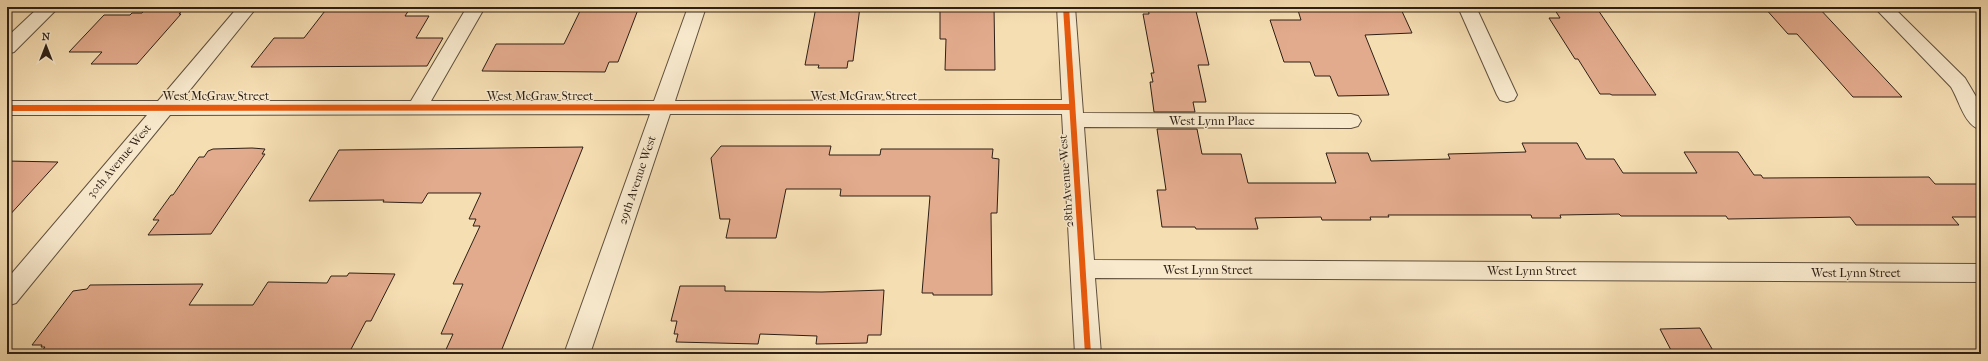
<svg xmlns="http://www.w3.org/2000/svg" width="1988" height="361" viewBox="0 0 1988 361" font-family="'IM FELL French Canon',serif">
	<rect width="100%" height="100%" fill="#f6deb3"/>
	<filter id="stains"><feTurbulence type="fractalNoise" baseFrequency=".005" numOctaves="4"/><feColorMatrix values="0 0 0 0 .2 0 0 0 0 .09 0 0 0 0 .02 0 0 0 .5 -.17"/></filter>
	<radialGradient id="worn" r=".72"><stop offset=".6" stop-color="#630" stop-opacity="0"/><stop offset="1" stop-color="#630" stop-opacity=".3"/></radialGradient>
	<g fill="#e3ab8d" stroke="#2d1f15">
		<path d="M 147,7 L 185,7 L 179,14 L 181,14 L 137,64 L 91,64 L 102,52 L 69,52 L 104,15 L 130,15 L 132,13 L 142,13 Z"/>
		<path d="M 328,7 L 411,7 L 405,16 L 429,16 L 416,38 L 443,38 L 427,66 L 251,67 L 274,38 L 304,38 Z"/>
		<path d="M 595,7 L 639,7 L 618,62 L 609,62 L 605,72 L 482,71 L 496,44 L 564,44 L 581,9 L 594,9 Z"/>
		<path d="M 816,7 L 860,7 L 853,61 L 848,61 L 847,68 L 818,68 L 819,65 L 805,65 Z"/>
		<path d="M 940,7 L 994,7 L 995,70 L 945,70 L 946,39 L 940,39 Z"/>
		<path d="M 1148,7 L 1195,7 L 1209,65 L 1198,65 L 1206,102 L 1193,102 L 1195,112 L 1154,112 L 1150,82 L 1153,82 L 1151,73 L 1154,73 L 1143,14 L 1149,14 Z"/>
		<path d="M 1297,7 L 1400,7 L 1412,33 L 1365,35 L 1389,95 L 1338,96 L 1330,76 L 1315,76 L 1310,62 L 1284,62 L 1270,20 L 1301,20 Z"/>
		<path d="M 1553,7 L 1596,7 L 1656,95 L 1612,95 L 1610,94 L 1600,94 L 1578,59 L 1575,59 L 1549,18 L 1560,18 Z"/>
		<path d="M 1764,7 L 1818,7 L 1902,97 L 1853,97 L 1797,34 L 1788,34 Z"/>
		<path d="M 1157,129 L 1197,129 L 1202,154 L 1241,154 L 1248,183 L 1336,183 L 1326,153 L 1368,153 L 1371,161 L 1450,159 L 1448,154 L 1526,152 L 1522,143 L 1577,143 L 1586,159 L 1614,159 L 1623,173 L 1697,173 L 1684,152 L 1738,152 L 1754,175 L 1761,175 L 1763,178 L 1929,177 L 1935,184 L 1981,184 L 1981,217 L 1952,217 L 1959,225 L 1856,225 L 1850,217 L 1728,219 L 1726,216 L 1621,216 L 1619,214 L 1560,215 L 1561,218 L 1532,218 L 1531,215 L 1388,215 L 1389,217 L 1370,217 L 1371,220 L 1322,220 L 1321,217 L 1255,218 L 1258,229 L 1196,229 L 1195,227 L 1162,227 L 1157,190 L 1166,190 Z"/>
		<path d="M 721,146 L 831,146 L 829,155 L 880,155 L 881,149 L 993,149 L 992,158 L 999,159 L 997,213 L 991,213 L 992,295 L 933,295 L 933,293 L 922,293 L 930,196 L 840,196 L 841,189 L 786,189 L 776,238 L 726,238 L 730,219 L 720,219 L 711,158 Z"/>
		<path d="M 583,147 L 500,354 L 444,354 L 453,334 L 441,334 L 463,284 L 453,284 L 480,226 L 473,226 L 476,219 L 469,219 L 481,193 L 428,193 L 422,203 L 383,202 L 384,200 L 309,201 L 339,150 Z"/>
		<path d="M 252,148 L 265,149 L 262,154 L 265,154 L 211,234 L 148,235 L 159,220 L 153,220 L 171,195 L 173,195 L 199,157 L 204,157 L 208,151 L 213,149 Z"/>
		<path d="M 7,161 L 58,162 L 7,218 Z"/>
		<path d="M 349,273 L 395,274 L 371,321 L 366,321 L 349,353 L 183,352 L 182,354 L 133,354 L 135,351 L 42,351 L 45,347 L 41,347 L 42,345 L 32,345 L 73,291 L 87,289 L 90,285 L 203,284 L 189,305 L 253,305 L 268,282 L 327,283 L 331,276 L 347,276 Z"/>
		<path d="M 680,286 L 725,286 L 725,291 L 822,292 L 884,290 L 881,335 L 868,335 L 867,343 L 816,344 L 817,336 L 760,334 L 758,344 L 676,342 L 678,334 L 674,334 L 677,321 L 671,321 Z"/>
		<path d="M 1700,328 L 1715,354 L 1673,354 L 1660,329 Z"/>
	</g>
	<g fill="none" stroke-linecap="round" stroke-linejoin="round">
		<g stroke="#5f4f3c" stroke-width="2">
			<g id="minor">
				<path d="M 39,7 L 59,7 L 14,52 L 7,54 L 7,37 Z"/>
				<path d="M 238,7 L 257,7 L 181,101 L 411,101 L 467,7 L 485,7 L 431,101 L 654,101 L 688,7 L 706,7 L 675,101 L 1062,100 L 1057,7 L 1075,7 L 1083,113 L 1351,114 L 1358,116 L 1361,121 L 1358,126 L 1351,128 L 1084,127 L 1094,260 L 1981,264 L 1981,282 L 1095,278 L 1101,354 L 1075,354 L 1062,114 L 670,114 L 590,354 L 564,354 L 650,114 L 170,115 L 16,303 L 7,306 L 7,279 L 147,115 L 7,115 L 7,101 L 158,101 Z"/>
				<path d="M 1458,7 L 1476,7 L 1517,95 L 1514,100 L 1507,102 L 1500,100 L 1497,95 Z"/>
				<path d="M 1874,7 L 1893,7 L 1965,78 L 1981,105 L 1981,130 C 1964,125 1960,102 1951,87 Z"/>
			</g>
		</g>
		<use href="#minor" fill="#f9eace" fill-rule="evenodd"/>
		<g stroke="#f9eace" stroke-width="8">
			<g id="cycleway">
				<path d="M 1066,7 L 1088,354"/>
				<path d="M 7,108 L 1072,107"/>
			</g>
		</g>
		<use href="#cycleway" stroke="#e8590c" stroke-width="6"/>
	</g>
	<g text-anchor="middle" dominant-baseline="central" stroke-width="3" stroke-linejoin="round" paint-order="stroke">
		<g font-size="12" fill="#2d1f15" stroke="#f9eace">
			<text x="216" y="96">West McGraw Street</text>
			<text x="540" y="96">West McGraw Street</text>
			<text x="864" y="96">West McGraw Street</text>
			<text x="1212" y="121">West Lynn Place</text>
			<text transform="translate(119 161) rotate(-50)">30th Avenue West</text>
			<text transform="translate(637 180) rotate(-71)">29th Avenue West</text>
			<text transform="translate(1066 181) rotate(-94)">28th Avenue West</text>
			<text x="1208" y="270">West Lynn Street</text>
			<text x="1532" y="271">West Lynn Street</text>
			<text x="1856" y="273">West Lynn Street</text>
		</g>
	</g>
	<rect width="1988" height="361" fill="none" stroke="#f6deb3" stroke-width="24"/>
	<rect x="8" y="8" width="1972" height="345" fill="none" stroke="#2d1f15" stroke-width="2"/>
	<rect x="12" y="12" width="1964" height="337" fill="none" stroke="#2d1f15"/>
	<g transform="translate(46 46)" stroke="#f9eace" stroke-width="3" paint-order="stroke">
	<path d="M0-3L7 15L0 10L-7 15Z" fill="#2d1f15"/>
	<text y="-6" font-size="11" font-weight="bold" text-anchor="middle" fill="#2d1f15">N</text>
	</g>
	<rect width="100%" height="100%" filter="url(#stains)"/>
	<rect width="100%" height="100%" fill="url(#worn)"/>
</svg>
